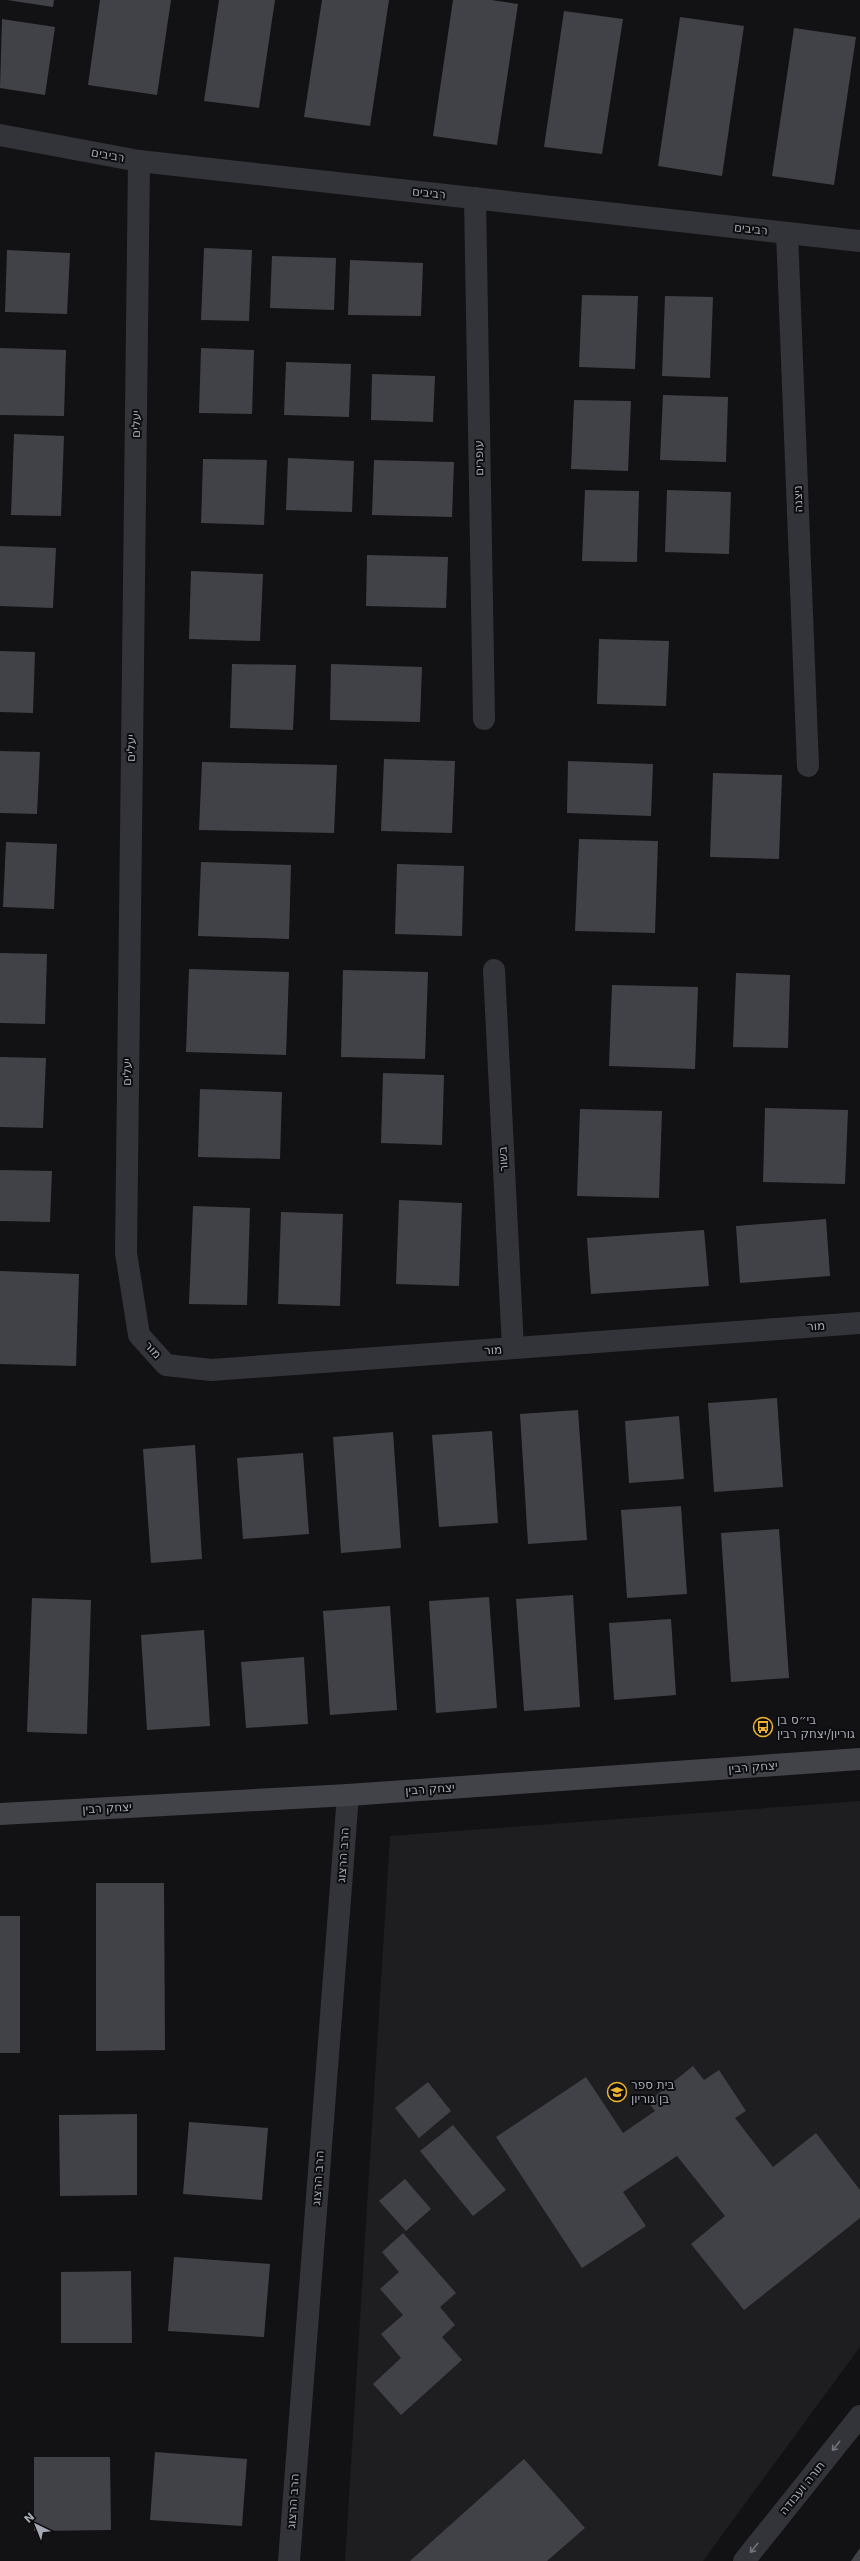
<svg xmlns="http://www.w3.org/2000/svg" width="860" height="2561" viewBox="0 0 860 2561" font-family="'DejaVu Sans',Heebo,sans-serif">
	<rect width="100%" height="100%" fill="#121214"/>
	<path fill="#1e1e21" d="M 860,1801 L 860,2347 L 703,2561 L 345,2561 L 390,1836 Z"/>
	<g fill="#414247">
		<path d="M 7,0 L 54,0 L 53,7 Z"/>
		<path d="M 100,0 L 171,0 L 157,95 L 88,85 Z"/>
		<path d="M 219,0 L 275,0 L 259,108 L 204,101 Z"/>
		<path d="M 322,0 L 389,0 L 370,126 L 304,117 Z"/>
		<path d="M 453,0 L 491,0 L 518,4 L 497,145 L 433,136 Z"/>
		<path d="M 564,11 L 623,19 L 602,154 L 544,147 Z"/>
		<path d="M 680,17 L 744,26 L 722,176 L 658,166 Z"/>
		<path d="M 2,19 L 55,27 L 45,95 L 0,88 Z"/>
		<path d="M 794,28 L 856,37 L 834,185 L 772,176 Z"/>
		<path d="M 204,248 L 252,250 L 249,321 L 201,320 Z"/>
		<path d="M 7,250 L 70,253 L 67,314 L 5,312 Z"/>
		<path d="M 272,256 L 336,258 L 334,310 L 270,308 Z"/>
		<path d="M 350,260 L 423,263 L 421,316 L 348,315 Z"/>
		<path d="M 582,295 L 638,296 L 635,369 L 579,367 Z"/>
		<path d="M 665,296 L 713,297 L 710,378 L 662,376 Z"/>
		<path d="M 0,348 L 66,350 L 64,416 L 0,415 Z"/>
		<path d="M 201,348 L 254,350 L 252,414 L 199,413 Z"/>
		<path d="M 286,362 L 351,364 L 349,417 L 284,415 Z"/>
		<path d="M 372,374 L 435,376 L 433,422 L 371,420 Z"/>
		<path d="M 663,395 L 728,397 L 726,462 L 660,460 Z"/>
		<path d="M 574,400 L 631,401 L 628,471 L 571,469 Z"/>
		<path d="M 14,434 L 64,436 L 61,516 L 11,515 Z"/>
		<path d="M 288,458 L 354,461 L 352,512 L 286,510 Z"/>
		<path d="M 203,459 L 267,460 L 264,525 L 201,523 Z"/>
		<path d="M 374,460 L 454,462 L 452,517 L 372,515 Z"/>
		<path d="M 585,490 L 639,491 L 637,562 L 582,561 Z"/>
		<path d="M 667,490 L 731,492 L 729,554 L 665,552 Z"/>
		<path d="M 0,546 L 56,548 L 53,608 L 0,606 Z"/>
		<path d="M 367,555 L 448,557 L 446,608 L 366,606 Z"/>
		<path d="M 191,571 L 263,574 L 260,641 L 189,639 Z"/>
		<path d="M 599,639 L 669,641 L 666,706 L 597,704 Z"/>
		<path d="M 0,651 L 35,652 L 33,713 L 0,712 Z"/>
		<path d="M 232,664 L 296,665 L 293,730 L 230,728 Z"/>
		<path d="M 331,664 L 422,667 L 420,722 L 330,720 Z"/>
		<path d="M 0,751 L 40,752 L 37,814 L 0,813 Z"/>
		<path d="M 384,759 L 455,761 L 452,833 L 381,831 Z"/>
		<path d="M 568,761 L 653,764 L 651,816 L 567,813 Z"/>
		<path d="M 202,762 L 337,765 L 334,833 L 199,830 Z"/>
		<path d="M 713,773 L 782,775 L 779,859 L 710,857 Z"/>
		<path d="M 579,839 L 658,841 L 655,933 L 575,931 Z"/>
		<path d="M 6,842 L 57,844 L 54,909 L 3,907 Z"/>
		<path d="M 201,862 L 291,865 L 289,939 L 198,936 Z"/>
		<path d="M 397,864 L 464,866 L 462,936 L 395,934 Z"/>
		<path d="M 0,953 L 47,954 L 45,1024 L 0,1023 Z"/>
		<path d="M 189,969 L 289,972 L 286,1055 L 186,1052 Z"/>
		<path d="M 343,970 L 428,972 L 425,1059 L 341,1057 Z"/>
		<path d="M 736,973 L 790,975 L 788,1048 L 733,1047 Z"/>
		<path d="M 612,985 L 698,987 L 695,1069 L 609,1066 Z"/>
		<path d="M 0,1057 L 46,1058 L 43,1128 L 0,1127 Z"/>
		<path d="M 383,1073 L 444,1075 L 442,1145 L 381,1143 Z"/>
		<path d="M 200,1089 L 282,1092 L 280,1159 L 198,1157 Z"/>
		<path d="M 765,1108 L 848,1110 L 845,1184 L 763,1182 Z"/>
		<path d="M 580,1109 L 662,1111 L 659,1198 L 577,1196 Z"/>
		<path d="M 0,1170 L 52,1171 L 50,1222 L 0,1221 Z"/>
		<path d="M 399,1200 L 462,1203 L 459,1286 L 396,1284 Z"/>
		<path d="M 193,1206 L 250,1208 L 247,1305 L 189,1304 Z"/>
		<path d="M 281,1212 L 343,1214 L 340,1306 L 278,1304 Z"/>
		<path d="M 826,1219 L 830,1276 L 740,1283 L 736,1226 Z"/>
		<path d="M 704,1230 L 709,1286 L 591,1294 L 587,1238 Z"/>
		<path d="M 0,1271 L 79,1274 L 76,1366 L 0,1364 Z"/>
		<path d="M 777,1398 L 783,1487 L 714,1492 L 708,1403 Z"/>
		<path d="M 578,1410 L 587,1540 L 528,1544 L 520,1414 Z"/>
		<path d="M 679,1416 L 684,1479 L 629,1483 L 625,1421 Z"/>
		<path d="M 492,1431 L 498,1523 L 439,1527 L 432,1435 Z"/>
		<path d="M 393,1432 L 401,1548 L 341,1553 L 333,1437 Z"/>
		<path d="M 195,1445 L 202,1559 L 151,1563 L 143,1449 Z"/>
		<path d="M 303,1453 L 309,1534 L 243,1539 L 237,1458 Z"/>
		<path d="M 681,1506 L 687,1594 L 627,1598 L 621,1510 Z"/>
		<path d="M 779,1529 L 789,1678 L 731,1682 L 721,1533 Z"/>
		<path d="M 573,1595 L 580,1707 L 524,1711 L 516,1599 Z"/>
		<path d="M 489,1597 L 497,1708 L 436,1713 L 429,1601 Z"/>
		<path d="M 32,1598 L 91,1600 L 87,1734 L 27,1732 Z"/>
		<path d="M 390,1606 L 397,1710 L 330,1715 L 323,1611 Z"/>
		<path d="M 671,1619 L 676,1695 L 614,1700 L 609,1623 Z"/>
		<path d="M 204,1630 L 210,1726 L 147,1730 L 141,1635 Z"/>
		<path d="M 304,1657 L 308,1724 L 246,1728 L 241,1662 Z"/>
		<path d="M 96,1883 L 164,1883 L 165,2050 L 96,2051 Z"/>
		<rect x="0" y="1916" width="20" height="137"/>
		<path d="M 693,2066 L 704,2080 L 719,2070 L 746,2111 L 735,2118 L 773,2167 L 816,2133 L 860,2190 L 860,2218 L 744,2310 L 691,2244 L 725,2216 L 677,2156 L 623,2192 L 646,2226 L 582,2268 L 496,2137 L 586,2077 L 623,2133 L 655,2111 L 648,2102 Z"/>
		<path d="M 428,2082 L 451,2111 L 419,2138 L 395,2108 Z"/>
		<path d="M 137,2114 L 137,2195 L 60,2196 L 59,2115 Z"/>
		<path d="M 189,2122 L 268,2128 L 262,2200 L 183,2194 Z"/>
		<path d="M 453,2125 L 506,2190 L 473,2216 L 420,2151 Z"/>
		<path d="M 405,2179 L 431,2209 L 406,2231 L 379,2201 Z"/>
		<path d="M 403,2233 L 456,2293 L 440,2307 L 455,2325 L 442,2337 L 462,2360 L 401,2415 L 373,2384 L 401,2358 L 381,2334 L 403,2315 L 380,2289 L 399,2272 L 382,2252 Z"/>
		<path d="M 174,2257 L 270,2264 L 264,2337 L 168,2331 Z"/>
		<path d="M 131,2271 L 132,2343 L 61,2343 L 61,2272 Z"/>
		<path d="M 155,2452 L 247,2459 L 242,2526 L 150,2520 Z"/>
		<path d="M 34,2457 L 110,2457 L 111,2530 L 34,2531 Z"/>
		<path d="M 524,2459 L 585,2528 L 547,2561 L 410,2561 Z"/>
		<path d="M 860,2548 L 860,2561 L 851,2561 Z"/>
	</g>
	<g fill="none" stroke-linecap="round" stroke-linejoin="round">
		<g stroke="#333439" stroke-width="22">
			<path d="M 0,135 L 139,161 L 860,241"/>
			<path d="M 139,161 L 126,1253 L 139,1335 L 166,1365 L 211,1370 L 860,1323"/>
			<path d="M 475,198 L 484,719"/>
			<path d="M 787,233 L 808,766"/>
			<path d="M 494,970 L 513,1348"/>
			<path d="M 289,2561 L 348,1795"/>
			<path d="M 744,2561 L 860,2416"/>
		</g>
		<path stroke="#414349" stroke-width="22" d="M 0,1814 L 348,1795 L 860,1759"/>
	</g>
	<defs><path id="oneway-shaft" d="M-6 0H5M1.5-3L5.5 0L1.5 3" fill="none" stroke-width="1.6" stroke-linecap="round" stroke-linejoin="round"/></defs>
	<g stroke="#71747d">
		<use href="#oneway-shaft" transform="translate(836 2446) rotate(129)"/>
		<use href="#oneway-shaft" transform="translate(754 2548) rotate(129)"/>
	</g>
	<defs>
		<g id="bus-ring" transform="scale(1)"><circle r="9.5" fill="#0d0d0f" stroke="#eeb430" stroke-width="1.5"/><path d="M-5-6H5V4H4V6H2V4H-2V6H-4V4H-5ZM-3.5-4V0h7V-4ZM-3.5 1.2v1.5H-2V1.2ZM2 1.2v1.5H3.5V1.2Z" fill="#eeb430"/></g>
		<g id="school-ring" transform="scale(1)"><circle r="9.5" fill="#0d0d0f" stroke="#eeb430" stroke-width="1.5"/><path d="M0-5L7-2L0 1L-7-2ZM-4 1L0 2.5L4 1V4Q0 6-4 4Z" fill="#eeb430"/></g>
	</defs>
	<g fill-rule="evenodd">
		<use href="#bus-ring" x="763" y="1727"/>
		<use href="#school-ring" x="617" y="2092"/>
	</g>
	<g text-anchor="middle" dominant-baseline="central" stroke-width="4" stroke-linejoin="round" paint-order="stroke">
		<g font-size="12" fill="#a4a8b4" stroke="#0d0d0f">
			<text transform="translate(108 155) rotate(10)">רביבים</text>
			<text transform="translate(429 193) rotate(6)">רביבים</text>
			<text transform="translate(751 229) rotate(6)">רביבים</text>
			<text transform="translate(136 424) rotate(-89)">יעלים</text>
			<text transform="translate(479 458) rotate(-91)">עופרים</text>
			<text transform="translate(798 499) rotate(-92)">ניצנה</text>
			<text transform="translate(131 748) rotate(-89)">יעלים</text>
			<text transform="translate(127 1072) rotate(-89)">יעלים</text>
			<text transform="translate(503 1159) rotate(-93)">בשור</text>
			<text transform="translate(816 1326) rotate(-4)">מור</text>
			<text transform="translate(153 1350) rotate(47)">מור</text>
			<text transform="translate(493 1350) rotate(-4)">מור</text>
			<text transform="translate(753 1767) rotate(-4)">יצחק רבין</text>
			<text transform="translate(430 1789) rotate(-4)">יצחק רבין</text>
			<text transform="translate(107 1808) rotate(-3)">יצחק רבין</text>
			<text transform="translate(343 1855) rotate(-86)">הרב הרצוג</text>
			<text transform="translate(318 2178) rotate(-86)">הרב הרצוג</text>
			<text transform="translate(802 2488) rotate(-51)">תורה ועבודה</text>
			<text transform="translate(293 2501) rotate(-86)">הרב הרצוג</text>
		</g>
		<g font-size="12" fill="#a4a8b4" stroke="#0d0d0f" text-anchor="start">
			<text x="777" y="1720">בי״ס בן<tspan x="777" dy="14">גוריון/יצחק רבין</tspan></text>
			<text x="631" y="2085">בית ספר<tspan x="631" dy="14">בן גוריון</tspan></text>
		</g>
	</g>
	<g transform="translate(36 2525) rotate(317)" stroke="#0d0d0f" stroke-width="3" paint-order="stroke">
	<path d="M0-3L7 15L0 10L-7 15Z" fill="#a4a8b4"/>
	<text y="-6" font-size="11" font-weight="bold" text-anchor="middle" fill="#a4a8b4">N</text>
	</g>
</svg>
